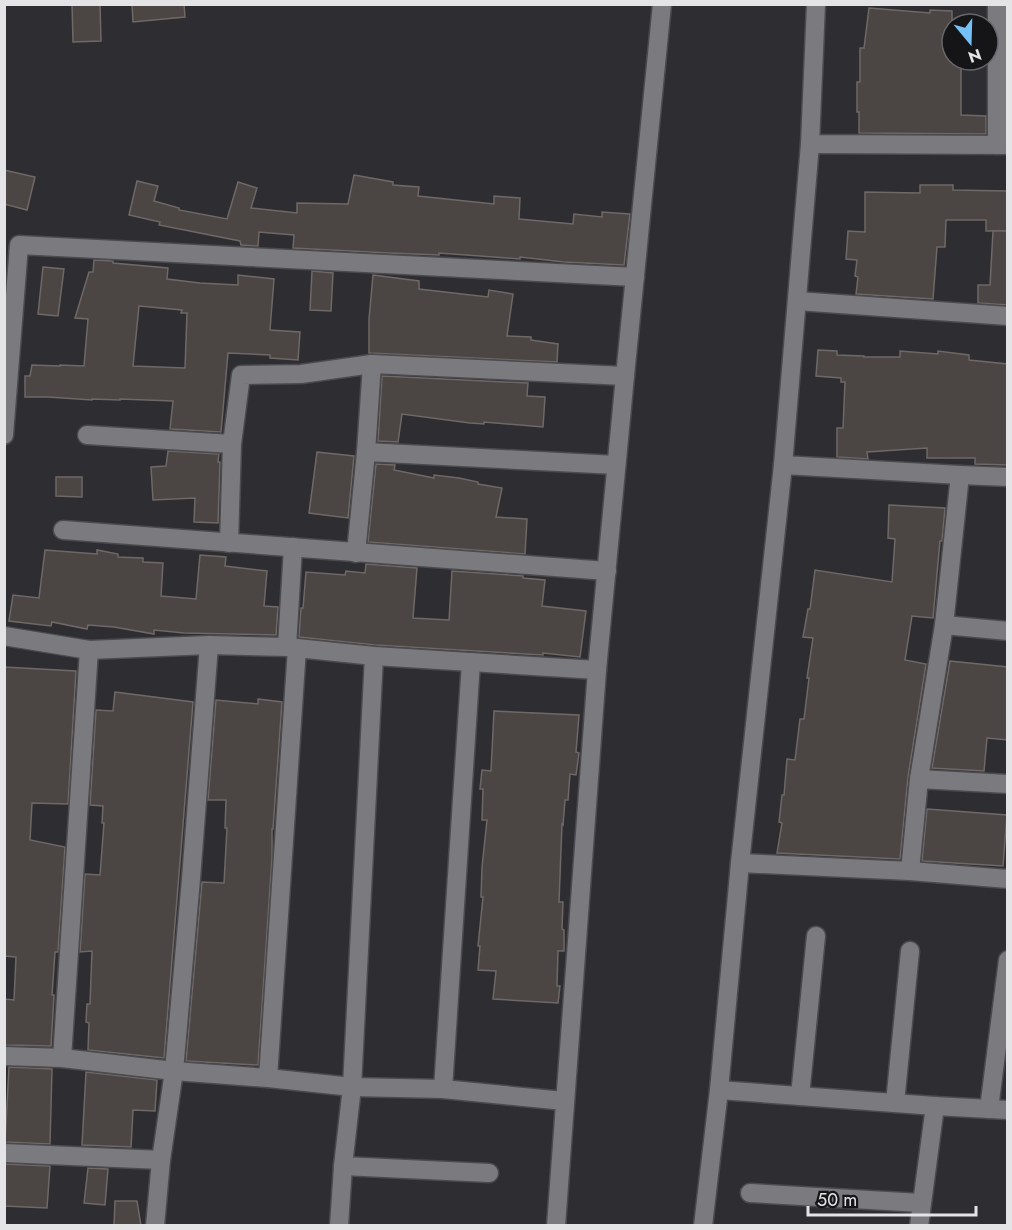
<svg xmlns="http://www.w3.org/2000/svg" width="1012" height="1230" viewBox="0 0 1012 1230" font-family="Jost,sans-serif">
	<rect width="100%" height="100%" fill="#2d2d32"/>
	<g fill="#4b4643" stroke="#6f6866" stroke-width="1.5" fill-rule="evenodd">
		<path d="M 72,4 L 100,4 L 101,41 L 73,42 Z"/>
		<path d="M 132,4 L 184,4 L 185,17 L 133,22 Z"/>
		<path d="M 869,8 L 930,13 L 930,10 L 952,11 L 952,60 L 961,60 L 961,115 L 986,116 L 986,134 L 859,133 L 859,112 L 857,112 L 857,82 L 860,82 L 860,48 L 864,48 Z"/>
		<path d="M 4,170 L 35,177 L 27,210 L 4,204 Z"/>
		<path d="M 354,175 L 393,182 L 393,185 L 419,187 L 418,196 L 494,204 L 494,196 L 520,198 L 519,219 L 573,224 L 574,214 L 602,217 L 602,212 L 630,214 L 624,265 L 564,262 L 520,257 L 520,259 L 439,253 L 439,255 L 388,253 L 293,248 L 294,235 L 259,232 L 258,246 L 241,245 L 240,241 L 159,225 L 160,222 L 129,215 L 137,181 L 158,186 L 154,201 L 179,208 L 179,210 L 227,219 L 238,182 L 257,188 L 251,208 L 297,213 L 297,203 L 348,204 Z"/>
		<path d="M 920,185 L 953,185 L 953,190 L 1008,191 L 1008,231 L 986,231 L 986,220 L 946,220 L 945,247 L 937,247 L 933,299 L 856,294 L 858,277 L 855,276 L 857,260 L 846,259 L 848,231 L 865,232 L 865,192 L 920,193 Z"/>
		<path d="M 993,231 L 1008,231 L 1008,305 L 978,303 L 978,285 L 990,285 Z"/>
		<path d="M 94,260 L 113,261 L 113,263 L 168,268 L 167,279 L 200,283 L 238,285 L 238,275 L 274,279 L 270,330 L 300,332 L 298,360 L 270,358 L 270,355 L 228,353 L 221,432 L 170,429 L 173,401 L 120,399 L 120,400 L 92,399 L 92,400 L 48,397 L 25,397 L 25,376 L 30,376 L 32,365 L 60,366 L 60,365 L 84,366 L 88,319 L 75,318 L 89,272 L 93,272 ZM 139,306 L 182,310 L 181,313 L 187,313 L 185,368 L 133,366 Z"/>
		<path d="M 43,267 L 64,269 L 58,316 L 38,314 Z"/>
		<path d="M 312,271 L 333,273 L 331,311 L 310,310 Z"/>
		<path d="M 373,275 L 419,281 L 419,289 L 488,297 L 489,290 L 513,294 L 507,336 L 531,337 L 531,340 L 558,344 L 557,362 L 369,353 L 369,319 Z"/>
		<path d="M 818,350 L 837,351 L 837,355 L 864,356 L 864,357 L 900,357 L 900,351 L 938,354 L 938,351 L 969,355 L 969,360 L 1008,364 L 1008,465 L 975,464 L 975,458 L 927,458 L 927,448 L 867,452 L 868,459 L 837,457 L 837,428 L 843,428 L 845,382 L 841,382 L 841,378 L 816,376 Z"/>
		<path d="M 382,376 L 528,383 L 527,396 L 545,397 L 543,427 L 484,422 L 484,424 L 470,423 L 402,414 L 398,442 L 378,441 Z"/>
		<path d="M 168,451 L 219,454 L 218,462 L 220,462 L 218,523 L 194,522 L 195,498 L 153,500 L 151,467 L 166,466 Z"/>
		<path d="M 317,452 L 354,456 L 348,518 L 309,513 Z"/>
		<path d="M 376,464 L 395,465 L 394,470 L 434,478 L 434,475 L 459,478 L 478,482 L 478,484 L 502,488 L 496,517 L 527,519 L 525,554 L 368,542 Z"/>
		<path d="M 56,477 L 82,477 L 82,497 L 56,496 Z"/>
		<path d="M 889,505 L 945,508 L 942,541 L 940,541 L 933,618 L 912,616 L 905,660 L 926,664 L 908,777 L 900,859 L 777,853 L 782,823 L 779,822 L 782,795 L 784,795 L 787,759 L 795,760 L 800,719 L 804,719 L 809,678 L 807,678 L 813,638 L 803,637 L 808,609 L 810,609 L 815,570 L 892,582 L 895,539 L 888,538 Z"/>
		<path d="M 45,550 L 97,554 L 97,550 L 118,554 L 118,557 L 143,558 L 143,562 L 163,563 L 161,596 L 196,599 L 200,555 L 226,557 L 225,566 L 267,571 L 264,606 L 278,607 L 276,635 L 184,633 L 154,630 L 154,634 L 114,627 L 88,625 L 87,629 L 52,622 L 51,626 L 9,621 L 13,595 L 39,598 Z"/>
		<path d="M 366,564 L 417,568 L 413,618 L 449,620 L 452,571 L 523,576 L 523,578 L 545,580 L 542,606 L 586,611 L 580,657 L 543,653 L 543,655 L 375,645 L 299,637 L 301,608 L 303,608 L 306,572 L 345,575 L 346,571 L 365,573 Z"/>
		<path d="M 950,661 L 1008,667 L 1008,740 L 987,738 L 984,771 L 932,768 Z"/>
		<path d="M 4,667 L 76,671 L 68,804 L 32,803 L 30,840 L 65,847 L 58,952 L 55,952 L 52,995 L 54,995 L 51,1046 L 4,1045 L 4,999 L 14,1000 L 16,957 L 4,956 Z"/>
		<path d="M 115,692 L 193,702 L 164,1058 L 88,1050 L 89,1023 L 86,1022 L 87,1004 L 90,1004 L 92,951 L 80,952 L 85,874 L 100,875 L 104,823 L 102,823 L 103,806 L 90,805 L 96,710 L 113,711 Z"/>
		<path d="M 258,699 L 282,702 L 273,829 L 272,829 L 272,858 L 258,1065 L 186,1061 L 202,882 L 224,883 L 227,828 L 225,828 L 226,800 L 208,800 L 216,700 L 258,704 Z"/>
		<path d="M 494,711 L 579,715 L 576,752 L 579,753 L 576,775 L 570,774 L 568,800 L 565,800 L 563,825 L 562,824 L 559,902 L 563,902 L 562,929 L 564,930 L 564,951 L 558,951 L 557,986 L 560,986 L 558,1003 L 493,999 L 496,971 L 478,970 L 480,946 L 478,946 L 483,897 L 481,897 L 482,867 L 487,820 L 482,820 L 483,789 L 480,789 L 482,770 L 491,771 Z"/>
		<path d="M 927,809 L 1007,815 L 1003,866 L 922,861 Z"/>
		<path d="M 9,1067 L 52,1069 L 50,1144 L 5,1142 Z"/>
		<path d="M 86,1072 L 157,1080 L 155,1111 L 133,1110 L 131,1147 L 82,1145 Z"/>
		<path d="M 4,1164 L 50,1166 L 47,1208 L 4,1206 Z"/>
		<path d="M 88,1168 L 108,1169 L 105,1205 L 84,1203 Z"/>
		<path d="M 115,1201 L 137,1201 L 141,1226 L 114,1226 Z"/>
	</g>
	<g fill="none" stroke-linecap="round" stroke-linejoin="round">
		<g stroke="#4b4b4f" stroke-width="21">
			<g id="street">
				<path d="M 816,4 L 810,144 L 1008,145"/>
				<path d="M 997,4 L 997,145"/>
				<path d="M 797,301 L 1008,316"/>
				<path d="M 4,435 L 19,245 L 635,277"/>
				<path d="M 87,435 L 232,444"/>
				<path d="M 366,452 L 616,465"/>
				<path d="M 783,465 L 960,475 L 944,625 L 1008,631"/>
				<path d="M 960,475 L 1008,477"/>
				<path d="M 63,530 L 607,571"/>
				<path d="M 229,543 L 232,444 L 241,375 L 301,374 L 372,364 L 625,376"/>
				<path d="M 356,553 L 366,452 L 372,364"/>
				<path d="M 4,636 L 89,650 L 209,645 L 287,647 L 374,656 L 597,670"/>
				<path d="M 287,647 L 293,547"/>
				<path d="M 919,779 L 944,625"/>
				<path d="M 740,863 L 783,465 L 810,144"/>
				<path d="M 910,871 L 919,779 L 1008,784"/>
				<path d="M 4,1056 L 62,1058 L 174,1071 L 268,1078 L 352,1087 L 443,1089 L 564,1101"/>
				<path d="M 62,1058 L 89,650"/>
				<path d="M 268,1078 L 297,648"/>
				<path d="M 443,1089 L 471,662"/>
				<path d="M 719,1090 L 935,1106 L 1008,1110"/>
				<path d="M 800,1096 L 816,936"/>
				<path d="M 895,1103 L 910,951"/>
				<path d="M 989,1109 L 1008,960"/>
				<path d="M 4,1153 L 161,1160"/>
				<path d="M 343,1166 L 489,1173"/>
				<path d="M 750,1193 L 921,1203"/>
				<path d="M 155,1226 L 161,1160 L 174,1071 L 191,879 L 209,645"/>
				<path d="M 339,1226 L 343,1166 L 352,1087 L 374,656"/>
				<path d="M 703,1226 L 719,1090 L 740,863 L 910,871 L 1008,879"/>
				<path d="M 919,1226 L 935,1106"/>
			</g>
		</g>
		<g stroke="#4b4b4f" stroke-width="21">
			<path id="secondary" d="M 556,1226 L 597,670 L 625,376 L 662,4"/>
		</g>
		<use href="#street" stroke="#7a7a7f" stroke-width="18"/>
		<use href="#secondary" stroke="#7a7a7f" stroke-width="18"/>
	</g>
	<rect width="1012" height="1230" fill="none" stroke="#e4e4e7" stroke-width="12"/>
	<g transform="translate(970 42) rotate(161)"><circle r="28" fill="#151518" stroke="#68686b" stroke-width="1.5"/>
	<path d="M0-4.5L10 22L0 15L-10 22Z" fill="#73c1f6"/>
	<text y="-9" font-size="16" font-weight="bold" text-anchor="middle" fill="#e4e4e7">N</text>
	</g>
	<path d="M808 1206v9h168v-9" fill="none" stroke="#e4e4e7" stroke-width="3"/>
	<text x="817" y="1206" font-size="18" fill="#e4e4e7" stroke="#151518" stroke-width="4.5" paint-order="stroke">50 m</text>
</svg>
